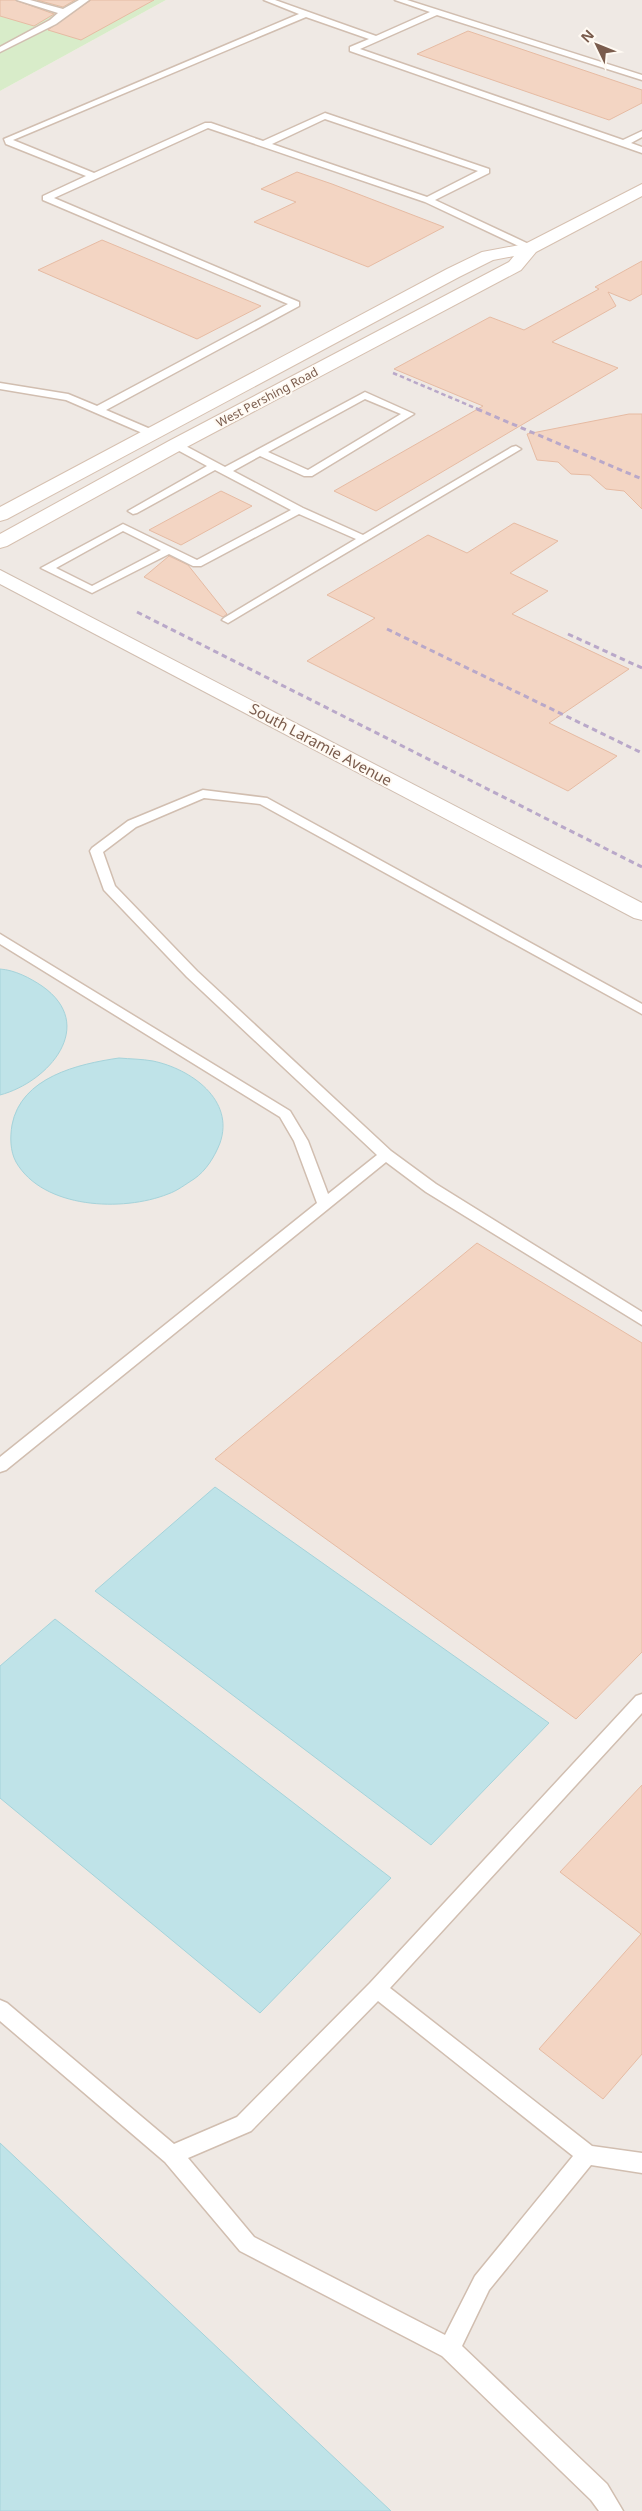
<svg xmlns="http://www.w3.org/2000/svg" width="642" height="2511" viewBox="0 0 642 2511" font-family="'Noto Sans',sans-serif">
	<rect width="100%" height="100%" fill="#fdf6ec"/>
	<path fill="#efe9e4" d="M 166,0 L 642,0 L 642,2511 L 0,2511 L 0,91 Z"/>
	<path fill="#d8ecc9" d="M 0,0 L 166,0 L 0,91 Z"/>
	<g fill="#bfe3e8" stroke="#a5d3da">
		<path d="M 0,969 C 15,970 30,978 42,986 C 98,1025 49,1082 0,1095 Z"/>
		<path d="M 119,1058 C 130,1059 142,1059 153,1061 C 191,1069 235,1100 220,1143 C 215,1156 206,1171 194,1179 C 186,1184 177,1191 168,1194 C 123,1212 43,1209 16,1162 C 10,1151 10,1137 12,1125 C 21,1077 78,1064 119,1058 Z"/>
		<path d="M 215,1487 L 549,1723 L 431,1845 L 95,1591 Z"/>
		<path d="M 55,1619 L 391,1878 L 260,2013 L 0,1798 L 0,1666 Z"/>
		<path d="M 0,2143 L 391,2511 L 0,2511 Z"/>
	</g>
	<g fill="#f3d5c3" stroke="#e6bba3">
		<path d="M 0,0 L 15,0 L 54,14 L 34,26 L 0,16 Z"/>
		<path d="M 37,0 L 75,0 L 63,7 Z"/>
		<path d="M 91,0 L 154,0 L 81,40 L 48,30 Z"/>
		<path d="M 468,31 L 642,90 L 642,103 L 609,120 L 417,54 Z"/>
		<path d="M 297,172 L 332,184 L 444,227 L 368,267 L 254,222 L 296,202 L 261,189 Z"/>
		<path d="M 102,240 L 261,306 L 197,339 L 38,270 Z"/>
		<path d="M 642,261 L 642,294 L 630,301 L 608,292 L 616,306 L 552,342 L 618,368 L 376,511 L 334,491 L 483,406 L 394,369 L 490,317 L 524,330 L 599,289 L 595,287 Z"/>
		<path d="M 629,414 L 642,414 L 642,509 L 624,491 L 606,489 L 590,475 L 571,474 L 558,462 L 537,460 L 527,434 Z"/>
		<path d="M 221,491 L 252,506 L 181,545 L 149,530 Z"/>
		<path d="M 514,523 L 558,541 L 510,573 L 548,591 L 512,614 L 629,669 L 549,723 L 617,756 L 568,791 L 307,661 L 375,618 L 327,595 L 428,535 L 467,553 Z"/>
		<path d="M 169,556 L 188,565 L 227,614 L 223,617 L 144,577 Z"/>
		<path d="M 477,1243 L 642,1343 L 642,1652 L 576,1719 L 215,1459 Z"/>
		<path d="M 642,1785 L 642,2054 L 603,2099 L 539,2049 L 641,1934 L 560,1872 Z"/>
	</g>
	<g fill="none" stroke-linecap="round" stroke-linejoin="round">
		<g stroke="#d1beb0" stroke-width="3">
			<g id="service">
				<path d="M 17,0 L 30,0 L 63,9 L 79,0 L 89,0 L 56,24 L 0,52 L 0,47 L 50,20 L 58,13 Z"/>
				<path d="M 264,0 L 275,0 L 376,36 L 430,12 L 395,0 L 407,0 L 642,75 L 642,80 L 437,15 L 360,49 L 623,140 L 642,131 L 642,137 L 631,143 L 642,147 L 642,153 L 350,51 L 350,47 L 369,39 L 306,17 L 13,140 L 94,173 L 205,123 L 211,123 L 263,141 L 325,113 L 489,169 L 489,173 L 435,200 L 533,246 L 533,250 L 527,250 L 425,202 L 208,128 L 54,198 L 299,302 L 299,306 L 106,410 L 155,431 L 155,435 L 147,435 L 66,400 L 0,389 L 0,383 L 68,394 L 97,406 L 288,304 L 43,200 L 43,196 L 86,176 L 6,144 L 4,139 L 299,14 ZM 325,119 L 478,171 L 427,197 L 272,144 Z"/>
				<path d="M 365,392 L 414,414 L 312,476 L 304,476 L 260,456 L 233,471 L 303,508 L 363,535 L 512,447 L 516,446 L 521,449 L 228,623 L 222,620 L 224,618 L 356,539 L 299,514 L 201,566 L 193,566 L 169,554 L 92,593 L 41,568 L 123,524 L 197,560 L 291,510 L 215,470 L 137,513 L 133,514 L 128,511 L 207,466 L 172,447 L 172,443 L 180,443 L 225,467 ZM 365,399 L 401,414 L 308,470 L 268,452 ZM 123,531 L 161,550 L 92,586 L 56,568 Z"/>
				<path d="M 203,790 L 267,798 L 642,1004 L 642,1014 L 260,804 L 204,798 L 136,827 L 103,852 L 115,886 L 197,971 L 391,1151 L 436,1184 L 642,1312 L 642,1325 L 426,1192 L 386,1162 L 6,1470 L 0,1472 L 0,1457 L 317,1203 L 294,1141 L 280,1117 L 0,944 L 0,934 L 290,1111 L 308,1141 L 328,1194 L 377,1155 L 187,977 L 104,890 L 90,851 L 92,848 L 128,821 Z"/>
				<path d="M 642,1694 L 642,1713 L 390,1988 L 592,2146 L 642,2153 L 642,2173 L 591,2165 L 489,2290 L 462,2346 L 607,2484 L 623,2511 L 599,2511 L 591,2500 L 442,2356 L 240,2251 L 165,2162 L 0,2021 L 0,2000 L 7,2003 L 174,2144 L 237,2117 L 370,1983 L 636,1696 ZM 378,2001 L 573,2156 L 475,2276 L 445,2335 L 254,2237 L 188,2158 L 251,2131 Z"/>
			</g>
		</g>
		<g stroke="#d1beb0" stroke-width="2">
			<path id="minor" d="M 0,570 L 642,903 L 642,920 L 634,918 L 0,584 Z"/>
		</g>
		<g stroke="#d6c0b0" stroke-width="2">
			<path id="secondary" d="M 642,184 L 642,196 L 536,252 L 521,270 L 183,449 L 7,546 L 0,548 L 0,534 L 169,441 L 509,262 L 514,256 L 493,260 L 459,277 L 7,519 L 0,521 L 0,507 L 447,269 L 482,252 L 525,244 Z"/>
		</g>
		<use href="#service" fill="#fff" fill-rule="evenodd"/>
		<use href="#minor" fill="#fff" fill-rule="evenodd"/>
		<use href="#secondary" fill="#fff" fill-rule="evenodd"/>
		<path stroke="#b9a8c9" stroke-width="2.5" stroke-dasharray="4.5 3" stroke-linecap="butt" d="M 393,373 L 480,410"/>
		<g stroke="#b9a8c9" stroke-width="3" stroke-dasharray="5.5 4" stroke-linecap="butt">
			<path d="M 477,409 L 642,479"/>
			<path d="M 137,612 L 642,867"/>
			<path d="M 387,629 L 642,753"/>
			<path d="M 568,634 L 642,668"/>
		</g>
	</g>
	<g text-anchor="middle" dominant-baseline="central" stroke-width="4" stroke-linejoin="round" paint-order="stroke">
		<g font-size="12" fill="#7a5c4d" stroke="#fffaf3">
			<text transform="translate(267 397) rotate(-28)">West Pershing Road</text>
		</g>
		<g font-size="15" fill="#7a5c4d" stroke="#fffaf3">
			<text transform="translate(321 744) rotate(28)">South Laramie Avenue</text>
		</g>
	</g>
	<g transform="translate(597 45) rotate(313)" stroke="#fffaf3" stroke-width="4" paint-order="stroke">
	<path d="M0-4L9 19L0 12L-9 19Z" fill="#7a5c4d"/>
	<text y="-8" font-size="14" font-weight="bold" text-anchor="middle" fill="#7a5c4d">N</text>
	</g>
</svg>
